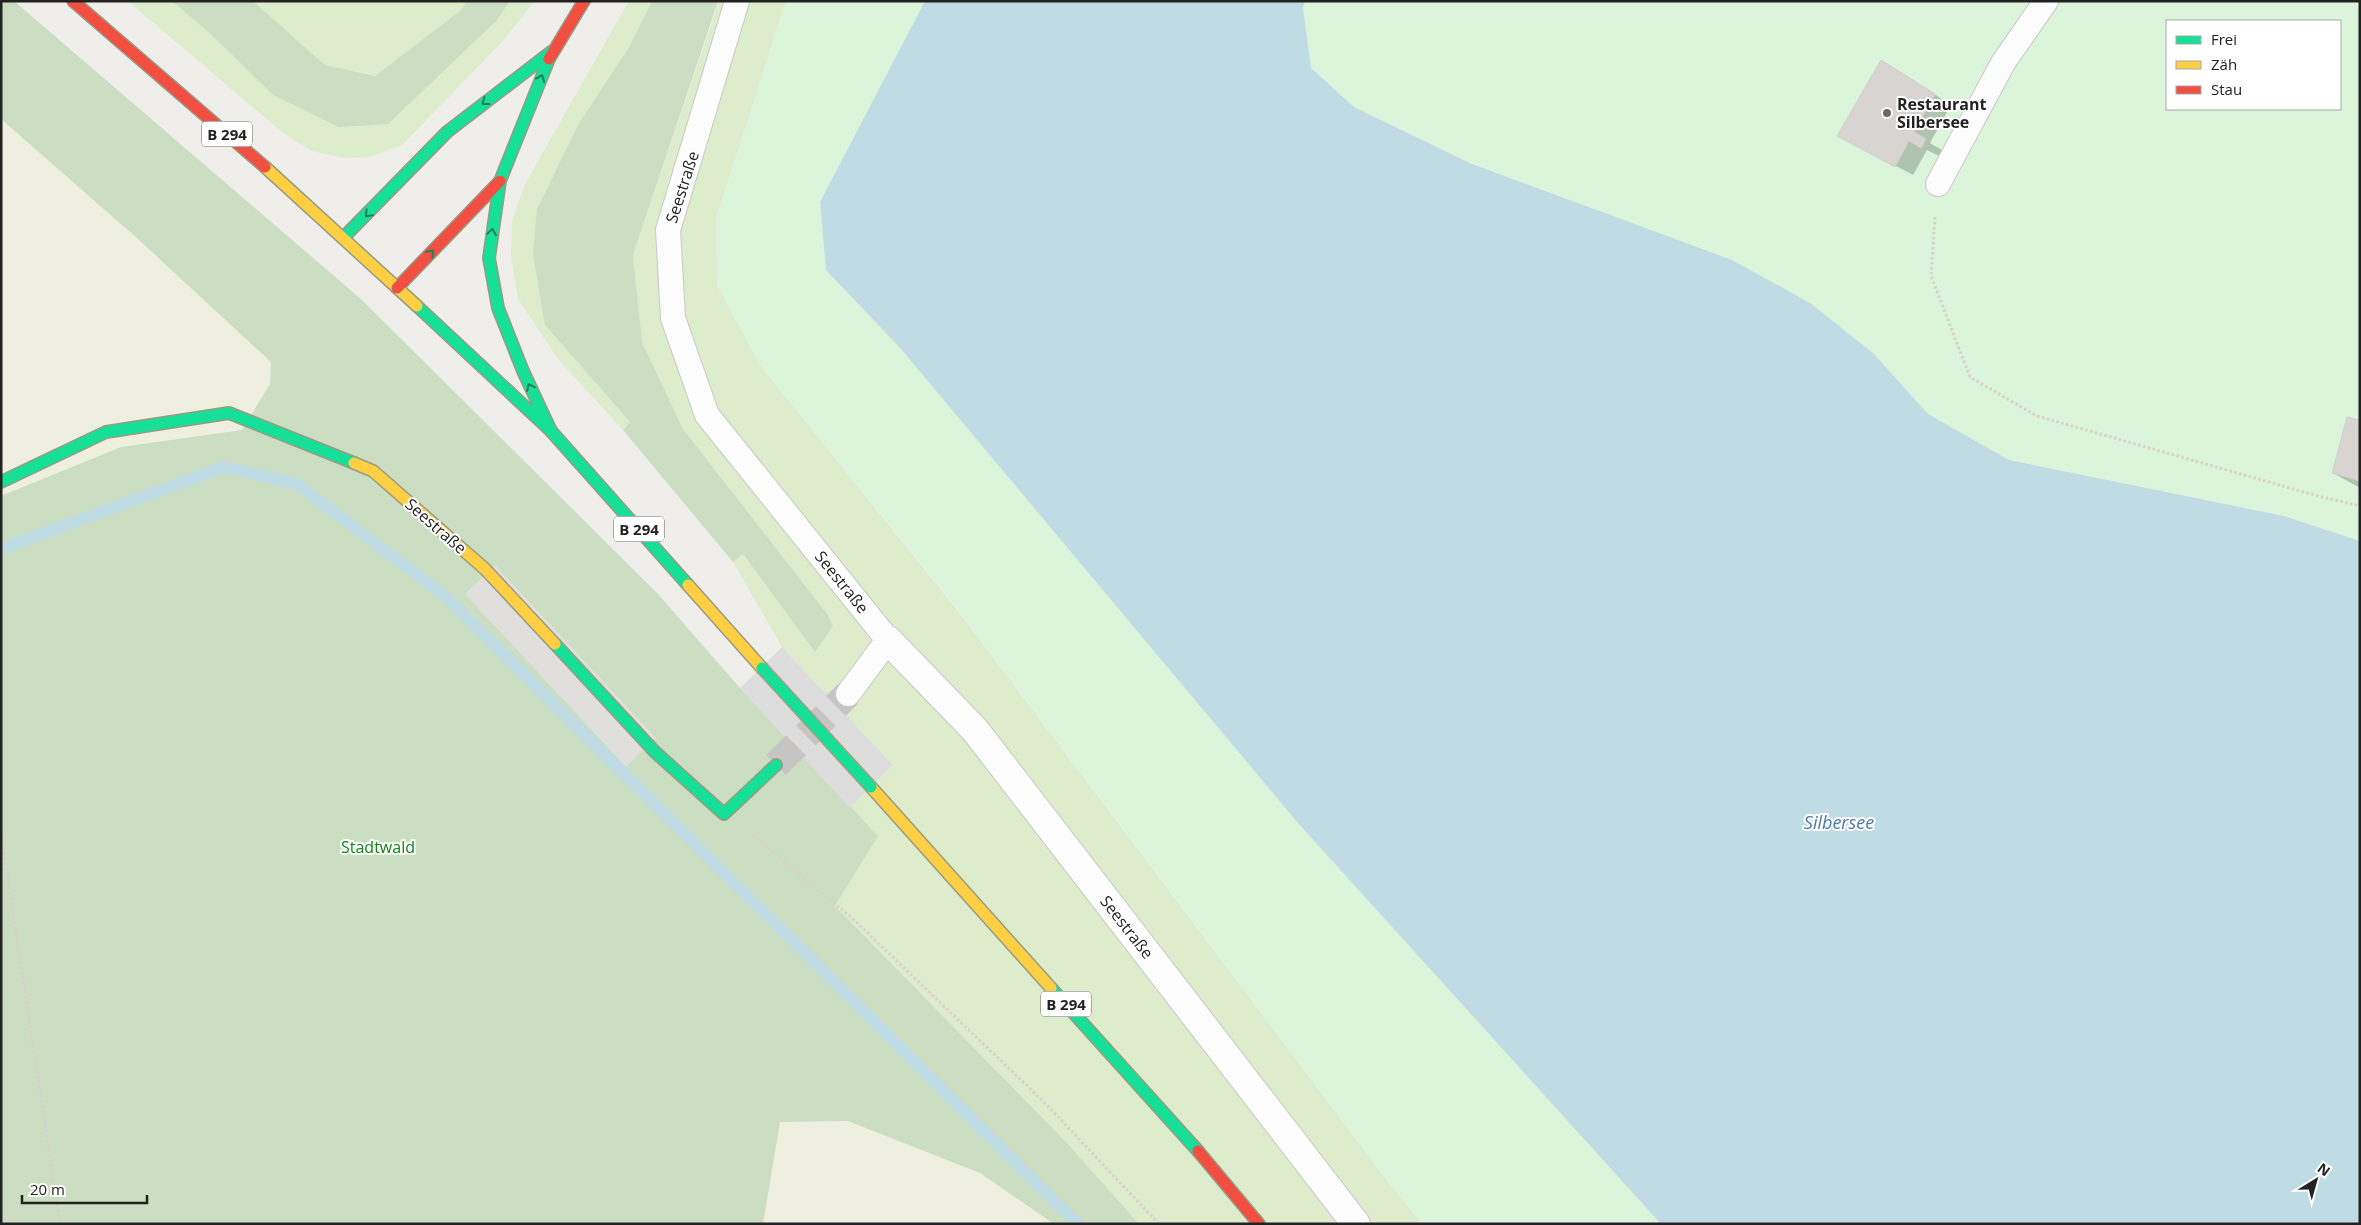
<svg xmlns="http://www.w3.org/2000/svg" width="2361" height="1225" viewBox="0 0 2361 1225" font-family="'Open Sans',sans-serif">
	<rect width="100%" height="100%" fill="#f0eeeb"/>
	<g fill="#efefdf">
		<path d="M 1,120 L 138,239 L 271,361 L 270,384 L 242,430 L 121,447 L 1,496 Z"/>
		<path d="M 848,1121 L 980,1173 L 1054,1224 L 763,1224 L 780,1122 Z"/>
	</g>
	<g fill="#ddeccb">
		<path d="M 128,1 L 172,1 L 216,39 L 339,127 L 497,20 L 510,1 L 535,1 L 502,42 L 402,145 L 370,157 L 344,158 L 312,151 L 283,133 Z"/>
		<path d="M 253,1 L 467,1 L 461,10 L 375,76 L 325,65 Z"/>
		<path d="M 629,1 L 652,1 L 628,49 L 579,123 L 537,209 L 545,325 L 630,422 L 623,430 L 558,359 L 518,299 L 511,256 L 512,221 L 525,184 Z"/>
		<path d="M 719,1 L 786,1 L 716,219 L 717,285 L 760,365 L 962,616 L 1389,1183 L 1422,1224 L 1139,1224 L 1068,1144 L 835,906 L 878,836 L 850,808 L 893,765 L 782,647 L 733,562 L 743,554 L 815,652 L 828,615 L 683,429 L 642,342 L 633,255 Z"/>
	</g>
	<g fill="#cbdec1">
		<path d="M 1,1 L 14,1 L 362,300 L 658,594 L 740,688 L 878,836 L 835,906 L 1068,1144 L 1139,1224 L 1054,1224 L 980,1173 L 848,1121 L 780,1122 L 763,1224 L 1,1224 L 1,496 L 121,447 L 242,430 L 270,384 L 271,362 L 138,239 L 1,119 Z"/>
		<path d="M 172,1 L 253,1 L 325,65 L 375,76 L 461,10 L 467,1 L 510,1 L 497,20 L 388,124 L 339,127 L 273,95 L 216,39 Z"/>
		<path d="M 652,1 L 718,1 L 633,255 L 642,342 L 683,429 L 828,615 L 833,626 L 815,652 L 743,554 L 733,562 L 623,430 L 630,422 L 545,325 L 533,253 L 537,209 L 579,123 L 628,49 Z"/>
	</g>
	<g fill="#daf5da" fill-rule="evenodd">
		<path d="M 786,1 L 925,1 L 820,202 L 826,270 L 901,349 L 1298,823 L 1661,1224 L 1422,1224 L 1389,1183 L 957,608 L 760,365 L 717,285 L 716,219 Z"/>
		<path d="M 1305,1 L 2360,1 L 2360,541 L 2284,516 L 2009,460 L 1928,414 L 1873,353 L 1354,107 L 1311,68 L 1303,8 ZM 2167,21 L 2340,21 L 2340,109 L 2167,109 Z"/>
	</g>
	<path fill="#e0dfde" d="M 495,565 L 656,738 L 626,767 L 465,594 Z"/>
	<path fill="#bfdbe3" d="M 925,1 L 1305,1 L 1303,8 L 1311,68 L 1354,107 L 1472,164 L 1732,260 L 1810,303 L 1873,353 L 1928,414 L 2009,460 L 2284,516 L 2360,541 L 2360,1224 L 1661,1224 L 1298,823 L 901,349 L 826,270 L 820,202 Z"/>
	<path fill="#dedddd" d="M 782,647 L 893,765 L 850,808 L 740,688 Z"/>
	<g fill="#0003">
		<path d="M 1899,71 L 1951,105 L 1930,143 L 1942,150 L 1939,156 L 1927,150 L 1913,175 L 1856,145 Z"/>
		<path d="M 2360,421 L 2360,488 L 2333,473 Z"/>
	</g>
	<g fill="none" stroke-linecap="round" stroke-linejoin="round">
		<path stroke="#bfdbe3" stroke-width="12" d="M 1,549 L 224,467 L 297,484 L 445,596 L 1078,1224"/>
	</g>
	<g fill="#d7d4d2" stroke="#d3d0cc">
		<path d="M 1881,60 L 1935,94 L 1914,132 L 1926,139 L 1921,148 L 1909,141 L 1895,167 L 1837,136 Z"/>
		<path d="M 2347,417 L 2360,420 L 2360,481 L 2332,473 Z"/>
	</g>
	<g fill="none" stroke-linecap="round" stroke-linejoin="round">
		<path stroke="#c7c5c3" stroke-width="28" stroke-dasharray="28 14" stroke-linecap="butt" d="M 776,765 L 848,694"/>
		<g stroke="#c9c8c7" stroke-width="26">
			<g id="lane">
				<path d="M 737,1 L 668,230 L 673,318 L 707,415 L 888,640 L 848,694"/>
				<path d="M 1938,184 L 2003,63 L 2046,1"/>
			</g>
		</g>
		<g stroke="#c9c8c7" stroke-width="30">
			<path id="street" d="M 888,640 L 975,730 L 1356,1224"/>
		</g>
		<g stroke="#999a82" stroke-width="14">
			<g id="fast">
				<path d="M 549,59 L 500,181 L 489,258 L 498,308 L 523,371 L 551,431"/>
				<path d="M 343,238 L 447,132 L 551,52"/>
				<path d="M 417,306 L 551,431 L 688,585"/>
				<path d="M 1,482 L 106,432 L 229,413 L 354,463"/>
				<path d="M 555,644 L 655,752 L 724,814 L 776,765"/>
				<path d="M 1051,988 L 1198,1151"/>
			</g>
		</g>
		<g stroke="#999a82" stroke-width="14">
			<g id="slow">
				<path d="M 265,167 L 417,306"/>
				<path d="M 354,463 L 373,471 L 485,569 L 555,644"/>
				<path d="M 688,585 L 762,668"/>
				<path d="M 871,787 L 1051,988"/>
			</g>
		</g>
		<g stroke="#999a82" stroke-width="14">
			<g id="jam">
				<path d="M 73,1 L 265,167"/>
				<path d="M 549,59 L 584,1"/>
				<path d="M 397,288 L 500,181"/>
				<path d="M 1198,1151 L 1259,1224"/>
			</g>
		</g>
		<g stroke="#dccecd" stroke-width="3" stroke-dasharray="2.5 2.5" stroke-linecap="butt">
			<path d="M 1935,217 L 1931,276 L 1970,377 L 2037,416 L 2318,496 L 2360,506"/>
			<path d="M 1,833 L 60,1224"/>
			<path d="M 753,835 L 853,919 L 1045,1103 L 1159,1224"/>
		</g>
		<use href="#lane" stroke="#fdfcfc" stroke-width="24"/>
		<use href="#street" stroke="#fdfcfc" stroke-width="28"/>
		<use href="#fast" stroke="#16e098" stroke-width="11"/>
		<use href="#slow" stroke="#ffcf43" stroke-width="11"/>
		<use href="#jam" stroke="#f24e42" stroke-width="11"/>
		<g stroke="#a79c86" stroke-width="14" stroke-linecap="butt">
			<path id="fast-bridge" d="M 762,668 L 871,787"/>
		</g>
		<use href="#fast-bridge" stroke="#16e098" stroke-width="11"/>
	</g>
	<defs><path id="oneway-chevron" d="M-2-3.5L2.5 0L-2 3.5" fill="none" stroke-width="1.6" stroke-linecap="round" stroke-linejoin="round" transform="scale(1.25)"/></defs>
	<g stroke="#1c815d">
		<use href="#oneway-chevron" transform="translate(541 78) rotate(-68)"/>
		<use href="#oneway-chevron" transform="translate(485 102) rotate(143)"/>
		<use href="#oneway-chevron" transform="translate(368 214) rotate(135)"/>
		<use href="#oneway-chevron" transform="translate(492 232) rotate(-82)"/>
		<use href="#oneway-chevron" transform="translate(431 253) rotate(-46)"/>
		<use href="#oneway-chevron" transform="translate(530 387) rotate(-115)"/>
	</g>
	<circle fill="#6a6968" stroke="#fff" stroke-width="2" cx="1887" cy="113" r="5"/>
	<g text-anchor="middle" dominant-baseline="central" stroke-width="4" stroke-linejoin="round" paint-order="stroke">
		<g fill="#fff" stroke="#646464" stroke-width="1">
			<rect x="202" y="121.5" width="50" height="25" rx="4"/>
			<rect x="614" y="516.5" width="50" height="25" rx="4"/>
			<rect x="1041" y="991.5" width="50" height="25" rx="4"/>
		</g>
		<g font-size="15" font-weight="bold" fill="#222">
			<text x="227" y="134">B 294</text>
			<text x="639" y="529">B 294</text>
			<text x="1066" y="1004">B 294</text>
		</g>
		<g font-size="16" font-weight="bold" fill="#222" stroke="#fff" text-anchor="start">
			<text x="1897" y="104">Restaurant<tspan x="1897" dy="18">Silbersee</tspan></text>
		</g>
		<g font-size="16" fill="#222" stroke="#fff">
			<text transform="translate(682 187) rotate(-72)">Seestraße</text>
			<text transform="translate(436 526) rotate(41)">Seestraße</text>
			<text transform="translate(842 582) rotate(51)">Seestraße</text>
			<text transform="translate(1127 927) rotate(52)">Seestraße</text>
		</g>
		<g font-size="16" fill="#0c8416" stroke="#fff">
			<text x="378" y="847">Stadtwald</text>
		</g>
		<g font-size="18" font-style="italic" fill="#4a7aab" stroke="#fff">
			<text x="1839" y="822">Silbersee</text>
		</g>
	</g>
	<rect width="2361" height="1225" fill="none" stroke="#222222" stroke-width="5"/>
	<rect x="2166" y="20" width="175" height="90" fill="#ffffff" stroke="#a7a7a7"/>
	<rect x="2176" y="36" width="25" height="8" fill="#16e098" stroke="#a7a7a7"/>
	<text x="2211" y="45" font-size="15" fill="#222222">Frei</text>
	<rect x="2176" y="61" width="25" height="8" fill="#ffcf43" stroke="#a7a7a7"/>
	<text x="2211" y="70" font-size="15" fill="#222222">Zäh</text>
	<rect x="2176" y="86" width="25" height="8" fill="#f24e42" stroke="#a7a7a7"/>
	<text x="2211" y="95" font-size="15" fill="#222222">Stau</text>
	<g transform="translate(2316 1180) rotate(37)" stroke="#ffffff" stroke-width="4" paint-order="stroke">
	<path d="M0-4L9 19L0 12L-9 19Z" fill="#222222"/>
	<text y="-8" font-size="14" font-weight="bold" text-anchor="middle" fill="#222222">N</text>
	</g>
	<path d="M22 1195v8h125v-8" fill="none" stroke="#222222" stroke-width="2.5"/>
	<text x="30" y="1195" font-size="15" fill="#222222" stroke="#ffffff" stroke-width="4" paint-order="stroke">20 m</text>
</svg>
